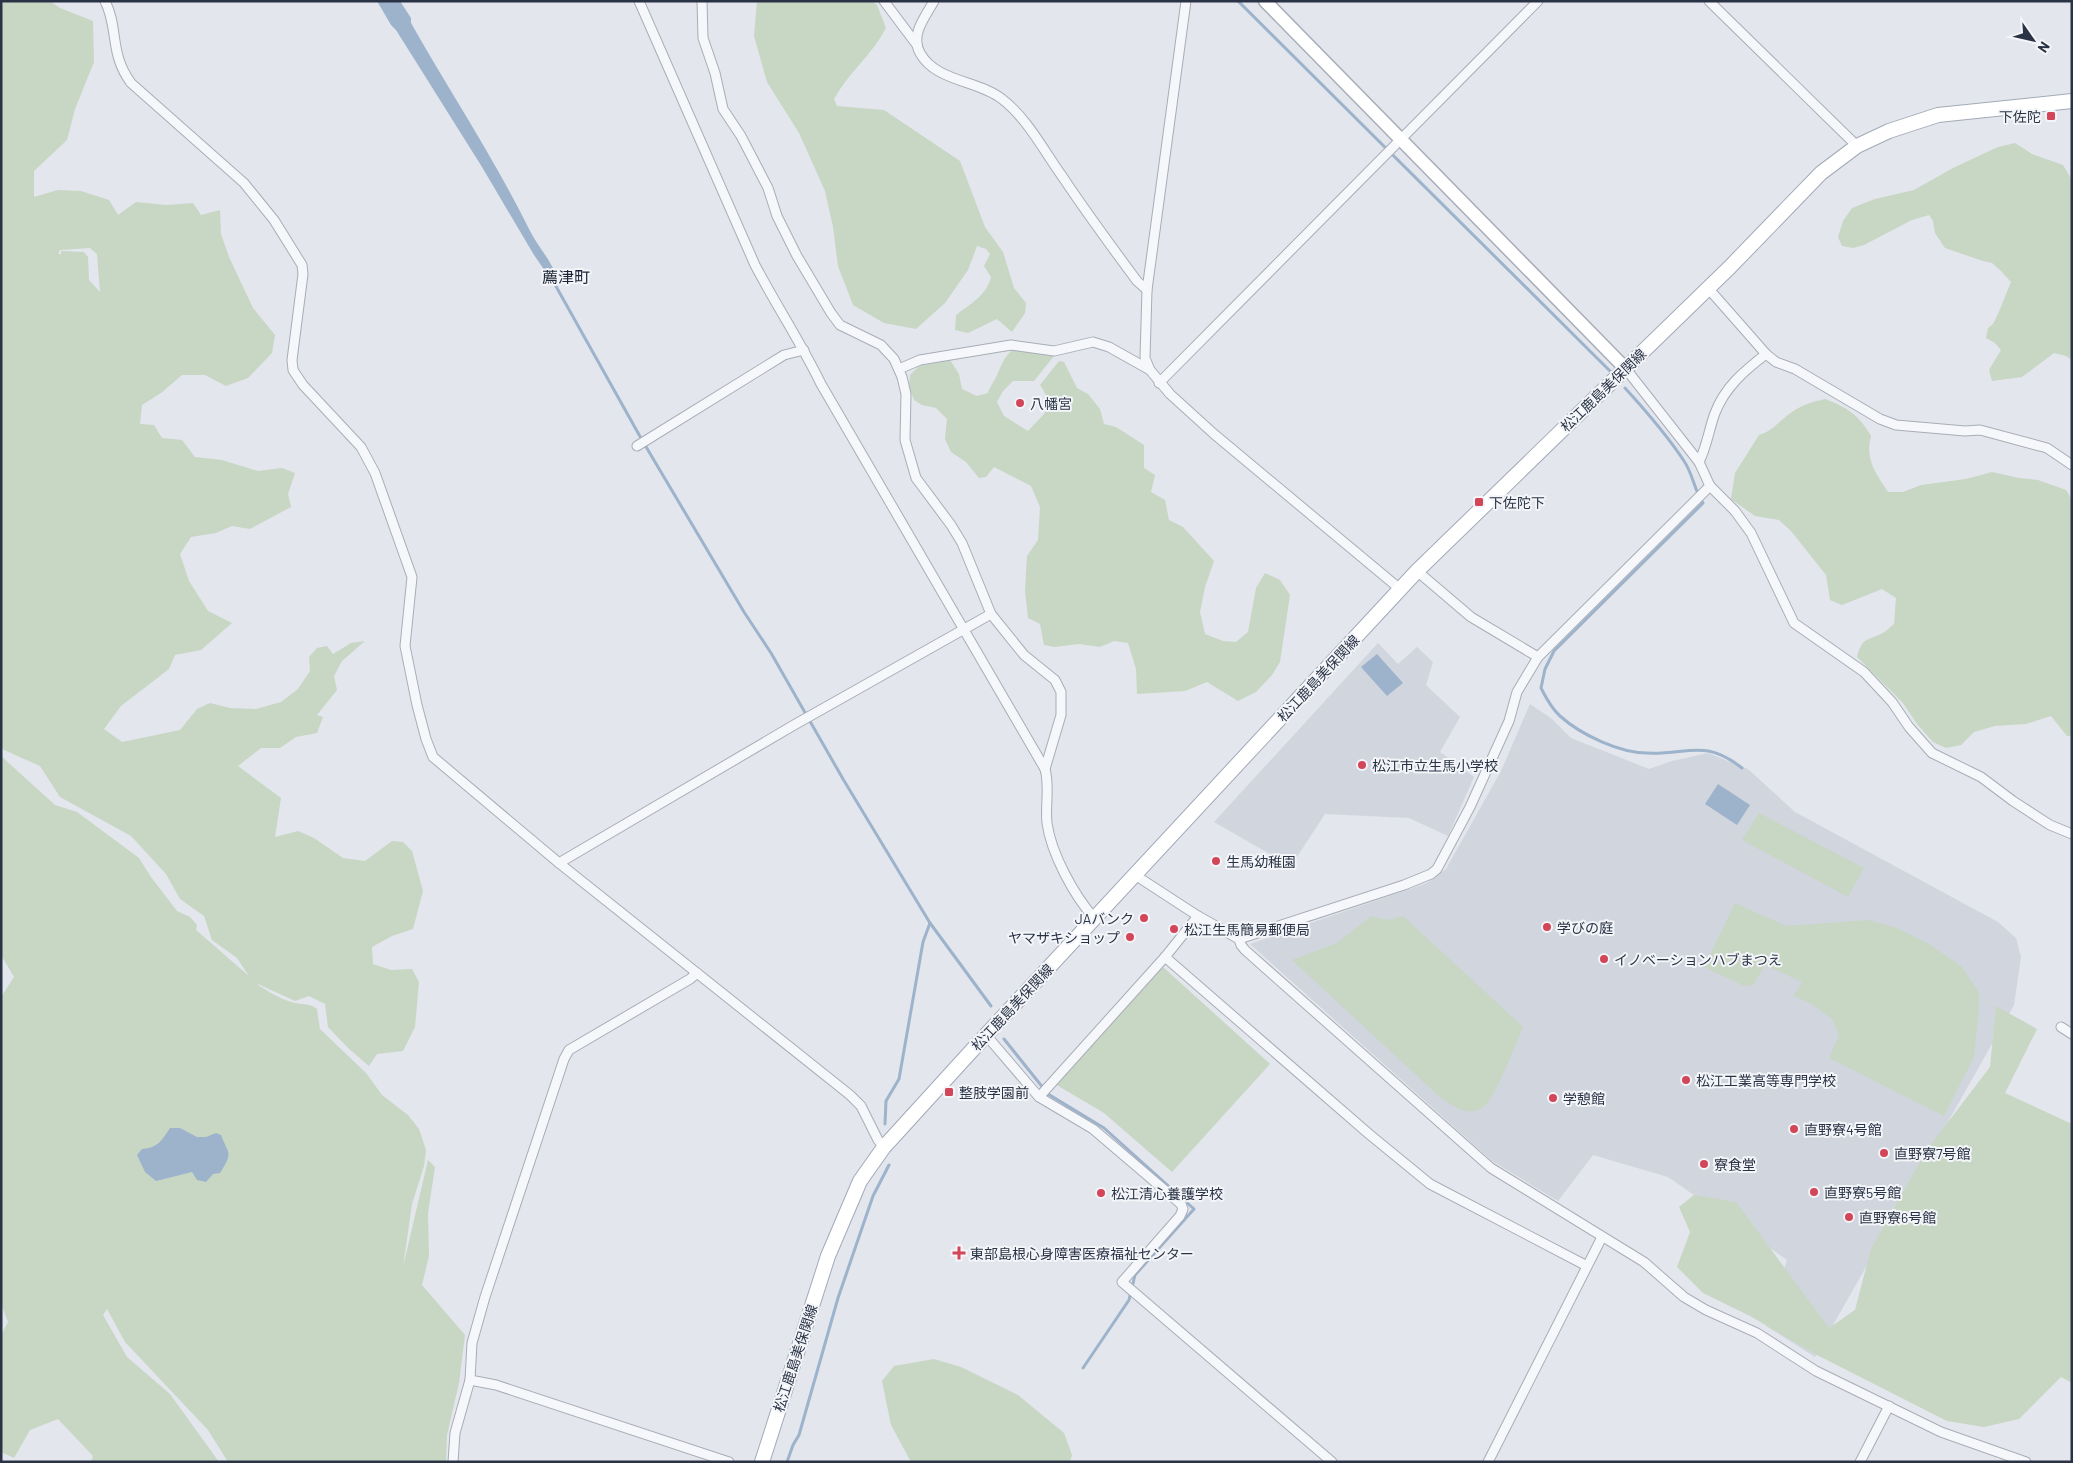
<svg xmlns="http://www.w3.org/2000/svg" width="2073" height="1463" viewBox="0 0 2073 1463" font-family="Barlow,'Noto Sans JP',sans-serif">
	<rect width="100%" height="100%" fill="#e3e6ec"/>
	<g fill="#d1d5de">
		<path d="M 1378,643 L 1398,664 L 1417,647 L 1433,662 L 1426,685 L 1460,717 L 1440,752 L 1474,777 L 1448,836 L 1409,818 L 1325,814 L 1291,866 L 1214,822 Z"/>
		<path d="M 1530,704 L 1552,719 L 1571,738 L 1649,769 L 1672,761 L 1708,753 L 1748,769 L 1795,812 L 1998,922 L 2016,938 L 2021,957 L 2014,1005 L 1815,1357 L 1766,1326 L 1787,1260 L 1668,1177 L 1593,1155 L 1558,1201 L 1492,1161 L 1250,944 L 1427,883 L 1446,869 L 1501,771 Z"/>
	</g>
	<g fill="#c8d6c4" fill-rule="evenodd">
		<path d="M 1,1 L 50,1 L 60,8 L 93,21 L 94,62 L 75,109 L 67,140 L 34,171 L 34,197 L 58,190 L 81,191 L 109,200 L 118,215 L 136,202 L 166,205 L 193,203 L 201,215 L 220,210 L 221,234 L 229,257 L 253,308 L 275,335 L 272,353 L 248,378 L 226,386 L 205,375 L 182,375 L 161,393 L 142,405 L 140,424 L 154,425 L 162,438 L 182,440 L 195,457 L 222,460 L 258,471 L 282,468 L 295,473 L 288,494 L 291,507 L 250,529 L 232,526 L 216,533 L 191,537 L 180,554 L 189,581 L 208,611 L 232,623 L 201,650 L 175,655 L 169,669 L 121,706 L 104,729 L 122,742 L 180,730 L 197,709 L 210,703 L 230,708 L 256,709 L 281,702 L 298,689 L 310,671 L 309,657 L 317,648 L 327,646 L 333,654 L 351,643 L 365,641 L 342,661 L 334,676 L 337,690 L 317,715 L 323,717 L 317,733 L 296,737 L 280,748 L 261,748 L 238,766 L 281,798 L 275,837 L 298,831 L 314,838 L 343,858 L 365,861 L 392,841 L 403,842 L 412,851 L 423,891 L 413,929 L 392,936 L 372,947 L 373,964 L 391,970 L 412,969 L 419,982 L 415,1027 L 403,1051 L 377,1054 L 369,1066 L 348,1048 L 328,1027 L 325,1004 L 309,996 L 295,1001 L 256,983 C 264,990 285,1001 295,1003 C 305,1005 309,1003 317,1009 L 320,1029 L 366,1073 L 382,1095 L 408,1115 L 419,1129 L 426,1150 L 424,1166 L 412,1204 L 403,1267 L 428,1160 L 435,1167 L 428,1213 L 429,1256 L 422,1285 L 465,1335 L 459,1383 L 447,1435 L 446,1462 L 228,1462 L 208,1430 L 125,1342 L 107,1309 L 103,1315 L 127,1357 L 170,1394 L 219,1462 L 91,1462 L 93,1456 L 58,1419 L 30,1430 L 14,1458 L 1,1452 L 1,1335 L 8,1322 L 1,1304 L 1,997 L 14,977 L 1,955 L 1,756 L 55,805 L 77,812 L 139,858 L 151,877 L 177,911 L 190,917 L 197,925 L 196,930 L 249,976 L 237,958 L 212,940 L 204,916 L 180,899 L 166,874 L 131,836 L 60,797 L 40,766 L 4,750 L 1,747 ZM 90,248 L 97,254 L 100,292 L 89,280 L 88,257 L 84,252 L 61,251 L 61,255 L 58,253 L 60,250 Z"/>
		<path d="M 757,1 L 872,1 L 877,5 L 886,28 C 872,55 849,72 834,99 L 837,106 L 884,110 L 960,161 L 985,227 L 1003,252 L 1014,288 L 1026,303 L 1025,313 L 1012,332 L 997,319 L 968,333 L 955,330 L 956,315 C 970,304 987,295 991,277 L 984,266 L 990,254 L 986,249 L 977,246 L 968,270 L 945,303 L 916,329 L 884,323 L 853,305 L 838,266 L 833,227 L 825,191 L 799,133 L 767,82 L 754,36 Z"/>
		<path d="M 2015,143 L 2032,154 L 2063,165 L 2072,180 L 2072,360 L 2066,356 L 2054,353 L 2022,377 L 1992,381 L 1989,370 L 2001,350 L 1995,343 L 1986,338 L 1988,328 L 1993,324 L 1998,314 L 2011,282 L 2001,271 L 1992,263 L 1983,261 L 1945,248 L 1935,233 L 1933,221 L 1929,215 L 1912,220 L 1864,245 L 1853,248 L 1842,246 L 1838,237 L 1843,221 L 1852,208 L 1875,199 L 1914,190 L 1953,168 L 1998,147 Z"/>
		<path d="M 1012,350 L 1051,354 L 1054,356 L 1034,381 L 1013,381 L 1003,391 L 997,402 L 1004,416 L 1028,431 L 1044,414 L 1051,403 L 1040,385 L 1059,361 L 1064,362 L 1077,388 L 1088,394 L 1100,409 L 1104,424 L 1116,427 L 1144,445 L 1144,468 L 1155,475 L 1151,492 L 1165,500 L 1169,520 L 1183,527 L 1214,561 L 1205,587 L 1200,612 L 1205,634 L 1223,641 L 1236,642 L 1248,632 L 1256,588 L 1265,573 L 1280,580 L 1290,595 L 1280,662 L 1272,675 L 1256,692 L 1238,701 L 1207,682 L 1185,691 L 1137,694 L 1136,669 L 1128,643 L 1114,641 L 1100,647 L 1079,644 L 1054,647 L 1044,645 L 1040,624 L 1028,618 L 1025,591 L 1027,556 L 1038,540 L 1040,507 L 1031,486 L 994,467 L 986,477 L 979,478 L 966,462 L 951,452 L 945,439 L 947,419 L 936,408 L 922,405 L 914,400 L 909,386 L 910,375 L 919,366 L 950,360 L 959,374 L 962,389 L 977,396 L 988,393 C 990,386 994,382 997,375 C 1002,364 1003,359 1012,350 Z"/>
		<path d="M 1825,399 C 1848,408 1858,414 1871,436 C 1865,459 1875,473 1888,492 L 1903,492 L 1921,485 L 1966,479 L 1992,472 L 2019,478 L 2038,480 L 2066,490 L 2072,500 L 2072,736 L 2067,736 L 2051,716 L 2026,724 L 1995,726 L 1974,732 L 1961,745 L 1946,748 L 1933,742 L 1917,724 L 1903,703 L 1857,657 C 1862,638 1866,641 1881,634 C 1886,632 1890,627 1894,624 L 1896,598 L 1882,589 L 1842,605 L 1830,600 L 1826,575 L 1791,531 L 1779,520 L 1755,516 L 1731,499 L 1735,473 L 1759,435 C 1773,431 1780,420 1792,412 C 1802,405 1812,402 1825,399 Z"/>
		<path d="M 1759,813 L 1864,868 L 1848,897 L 1742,840 Z"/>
		<path d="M 1735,903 L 1786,926 L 1868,920 L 1897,928 L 1931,945 L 1962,967 L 1979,993 L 1978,1018 L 1974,1057 L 1944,1116 L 1829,1058 L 1839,1035 L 1832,1019 L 1813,1005 L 1794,996 L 1802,982 L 1765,965 L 1753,985 L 1744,986 L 1704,967 Z"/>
		<path d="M 1371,916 L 1388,920 L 1403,916 L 1523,1027 C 1516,1043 1495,1099 1483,1107 C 1468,1118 1453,1106 1441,1098 L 1292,960 L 1337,943 Z"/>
		<path d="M 1163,967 L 1270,1064 L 1172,1172 L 1104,1113 L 1055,1084 Z"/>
		<path d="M 1996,1006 L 2037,1029 L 2005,1093 L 2072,1124 L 2072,1383 L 2061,1377 L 2019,1419 L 1984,1427 L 1947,1421 L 1815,1354 L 1750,1316 L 1703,1293 L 1677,1267 L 1690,1232 L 1679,1207 L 1694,1195 L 1736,1202 L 1829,1328 L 1855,1310 L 1871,1249 L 1926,1151 L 1990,1067 Z"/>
		<path d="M 934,1359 L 961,1367 L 1018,1395 L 1064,1433 L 1072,1455 L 1070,1462 L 911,1462 L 891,1425 L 882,1381 L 894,1366 Z"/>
	</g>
	<g fill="#9db3cc">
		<path d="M 377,1 L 400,1 L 411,18 L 411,23 C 450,92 494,158 529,229 C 538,247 551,260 558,279 L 554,284 L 534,255 L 482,167 L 396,30 L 391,25 Z"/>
		<path d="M 1377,654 L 1403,683 L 1387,696 L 1361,667 Z"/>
		<path d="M 1718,784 L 1750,805 L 1737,825 L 1705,804 Z"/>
		<path d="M 170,1128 L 180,1128 L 197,1137 L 206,1137 L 216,1133 L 221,1135 C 228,1154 234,1152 220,1173 L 213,1174 L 206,1182 L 197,1180 L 192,1172 L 156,1181 L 145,1172 L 137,1155 L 142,1149 C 158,1148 162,1140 170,1128 Z"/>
	</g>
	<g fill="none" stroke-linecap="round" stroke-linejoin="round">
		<g stroke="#9db3cc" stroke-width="3">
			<path d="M 1238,1 L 1614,375"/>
			<path d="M 553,281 L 642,440 L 744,612 L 771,653 L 843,779 L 930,923 L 923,942 L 899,1079 L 886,1101 L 885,1124"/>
			<path d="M 1625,388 C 1646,411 1667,435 1684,461 C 1693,474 1694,490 1703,503 L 1554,651 L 1545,669 L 1541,688 C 1546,698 1552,709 1560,716 C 1581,735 1620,753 1647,753 C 1688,755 1704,738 1742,768"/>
			<path d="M 930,923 L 991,1006"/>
			<path d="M 1004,1039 L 1048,1094 L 1104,1128 L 1194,1209 L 1135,1275 L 1129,1300 L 1083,1368"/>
			<path d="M 787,1462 L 793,1445 L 799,1435 L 838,1298 L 873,1196 L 889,1165"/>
		</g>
		<g stroke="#a8adb7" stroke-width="11">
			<g id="street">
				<path d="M 105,1 C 119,29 109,53 131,83 L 244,183 L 274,220 L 302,265 L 303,274 L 292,360 L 293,370 L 303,385 L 361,447 L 375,473 L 412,577 L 405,646 L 417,705 L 426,739 L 433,757 L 559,863 L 850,1095 L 861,1106 L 878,1140 L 884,1147"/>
				<path d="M 639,1 L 755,265 C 776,305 801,343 821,384 L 1045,769 C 1050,787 1045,805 1047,823 C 1051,853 1074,896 1095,919"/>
				<path d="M 702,1 L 703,38 L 715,73 L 723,109 L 741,136 L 768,188 L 777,216 L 797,256 L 831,313 L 840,325 L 881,345 L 894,359 L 902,377 L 906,394 L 905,440 L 916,478 L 951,525 L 962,543 L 991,614 L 1024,655 L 1055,680 L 1061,692 L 1061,715 L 1045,769"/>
				<path d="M 884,1 L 917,45"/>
				<path d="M 934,1 C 925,17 910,35 920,53 C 936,82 978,80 1002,99 C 1027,118 1044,151 1062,176 C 1086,212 1111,246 1137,281 L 1147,290"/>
				<path d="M 1186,1 L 1147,290 L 1145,358 L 1150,370 L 1170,394 L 1214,434 L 1400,589"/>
				<path d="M 1709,1 L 1857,146"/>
				<path d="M 1708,288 L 1766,354 L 1776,362 L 1795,369 L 1880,419 L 1896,425 L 1965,431 L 1980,430 L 2047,448 L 2072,465"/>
				<path d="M 899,369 L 920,360 L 1011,345 L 1054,351 L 1093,342 L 1109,347 L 1150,370"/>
				<path d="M 1626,369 L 1699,462 L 1710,486 L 1735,511 L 1751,533 L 1794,623 L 1864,672 L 1892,702 L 1909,727 L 1932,753 L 1981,777 L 2013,801 L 2050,825 L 2072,834"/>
				<path d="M 1159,383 L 1538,1"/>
				<path d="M 637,446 L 784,355 L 804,350"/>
				<path d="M 1699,462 C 1707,446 1709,429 1715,413 C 1725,387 1744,371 1766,354"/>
				<path d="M 1417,571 L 1471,617 L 1538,657"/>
				<path d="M 559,863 L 794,725 L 991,614"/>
				<path d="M 1135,875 L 1198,916 L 1239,939 L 1404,885 L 1431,874 L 1437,869 L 1470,807 L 1509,721 L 1517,692 L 1538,657 L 1710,486"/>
				<path d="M 1198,916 L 1165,957 L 1369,1134 L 1430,1184 L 1587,1266"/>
				<path d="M 1239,939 L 1241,945 L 1245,950 L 1491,1168 L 1644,1262 L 1684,1297 L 1706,1310 L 1757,1333 L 1816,1371 L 1941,1432 L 2026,1462"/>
				<path d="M 2061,1027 L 2072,1034"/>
				<path d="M 986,1035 L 1039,1097 L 1093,1129 L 1181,1204 L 1183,1209 L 1180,1216 L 1122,1282 L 1332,1462"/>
				<path d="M 1039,1097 L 1165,957"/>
				<path d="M 470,1380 L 496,1385 L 729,1462"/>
				<path d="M 453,1462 L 455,1433 L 470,1380 L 472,1343 L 485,1297 L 564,1059 L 569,1050 L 690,979 L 697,973"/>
				<path d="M 1488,1462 L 1602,1237"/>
				<path d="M 1860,1462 L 1889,1406"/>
			</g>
		</g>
		<g stroke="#a8adb7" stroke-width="15">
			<path id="secondary" d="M 1265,1 L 1626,369"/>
		</g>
		<g stroke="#a2aab8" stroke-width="16">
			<path id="primary" d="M 762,1462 L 828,1256 L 860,1181 L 884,1147 L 986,1035 L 1417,571 L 1730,267 L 1821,173 L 1857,146 L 1889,131 L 1938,115 L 2072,101"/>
		</g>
		<use href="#street" stroke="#f6f7fa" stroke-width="9"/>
		<use href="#secondary" stroke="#fff" stroke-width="12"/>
		<use href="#primary" stroke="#fff" stroke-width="14"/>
	</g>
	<g fill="#d34558" stroke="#f3f5f9" stroke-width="2">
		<rect x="2046" y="111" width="10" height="10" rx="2.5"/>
		<circle cx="1020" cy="403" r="5"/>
		<rect x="1474" y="497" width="10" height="10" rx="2.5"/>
		<circle cx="1362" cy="765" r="5"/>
		<circle cx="1216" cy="861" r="5"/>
		<circle cx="1144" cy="918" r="5"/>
		<circle cx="1547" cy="927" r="5"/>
		<circle cx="1174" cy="929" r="5"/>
		<circle cx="1130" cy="937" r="5"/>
		<circle cx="1604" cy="959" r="5"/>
		<circle cx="1686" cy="1080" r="5"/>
		<rect x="944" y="1087" width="10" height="10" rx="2.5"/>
		<circle cx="1553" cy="1098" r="5"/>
		<circle cx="1794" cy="1129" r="5"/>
		<circle cx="1884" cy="1153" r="5"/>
		<circle cx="1704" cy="1164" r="5"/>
		<circle cx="1814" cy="1192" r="5"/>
		<circle cx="1101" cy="1193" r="5"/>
		<circle cx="1849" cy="1217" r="5"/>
		<path d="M956.5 1245.5h5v5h5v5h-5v5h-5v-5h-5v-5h5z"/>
	</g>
	<g text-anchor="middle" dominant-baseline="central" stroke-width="4" stroke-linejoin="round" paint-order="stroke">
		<g font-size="14" fill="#2a3345" stroke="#f3f5f9" text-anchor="start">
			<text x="2041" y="116" text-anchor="end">下佐陀</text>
			<text x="1030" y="403">八幡宮</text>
			<text x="1489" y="502">下佐陀下</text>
			<text x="1372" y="765">松江市立生馬小学校</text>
			<text x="1226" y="861">生馬幼稚園</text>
			<text x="1134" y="918" text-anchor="end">JAバンク</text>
			<text x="1557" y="927">学びの庭</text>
			<text x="1184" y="929">松江生馬簡易郵便局</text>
			<text x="1120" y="937" text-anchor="end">ヤマザキショップ</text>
			<text x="1614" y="959">イノベーションハブまつえ</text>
			<text x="1696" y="1080">松江工業高等専門学校</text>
			<text x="959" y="1092">整肢学園前</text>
			<text x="1563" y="1098">学憩館</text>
			<text x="1804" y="1129">直野寮4号館</text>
			<text x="1894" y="1153">直野寮7号館</text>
			<text x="1714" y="1164">寮食堂</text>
			<text x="1824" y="1192">直野寮5号館</text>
			<text x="1111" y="1193">松江清心養護学校</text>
			<text x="1859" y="1217">直野寮6号館</text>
			<text x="970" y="1253">東部島根心身障害医療福祉センター</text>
		</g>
		<g font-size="14" fill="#2a3345" stroke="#f3f5f9">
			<text transform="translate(1603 390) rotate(-44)">松江鹿島美保関線</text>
			<text transform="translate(1318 678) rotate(-47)">松江鹿島美保関線</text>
			<text transform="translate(1012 1007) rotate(-47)">松江鹿島美保関線</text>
			<text transform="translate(795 1358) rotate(-72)">松江鹿島美保関線</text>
		</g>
		<g font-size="16" fill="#1c2436" stroke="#f3f5f9">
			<text x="566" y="276">薦津町</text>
		</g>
	</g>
	<rect width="2073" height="1463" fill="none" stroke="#2a3345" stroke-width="5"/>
	<g transform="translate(2033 40) rotate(124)" stroke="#f3f5f9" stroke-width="4" paint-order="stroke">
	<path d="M0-4L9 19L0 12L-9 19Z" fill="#2a3345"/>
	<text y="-8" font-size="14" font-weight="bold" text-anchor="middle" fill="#2a3345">N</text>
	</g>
</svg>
